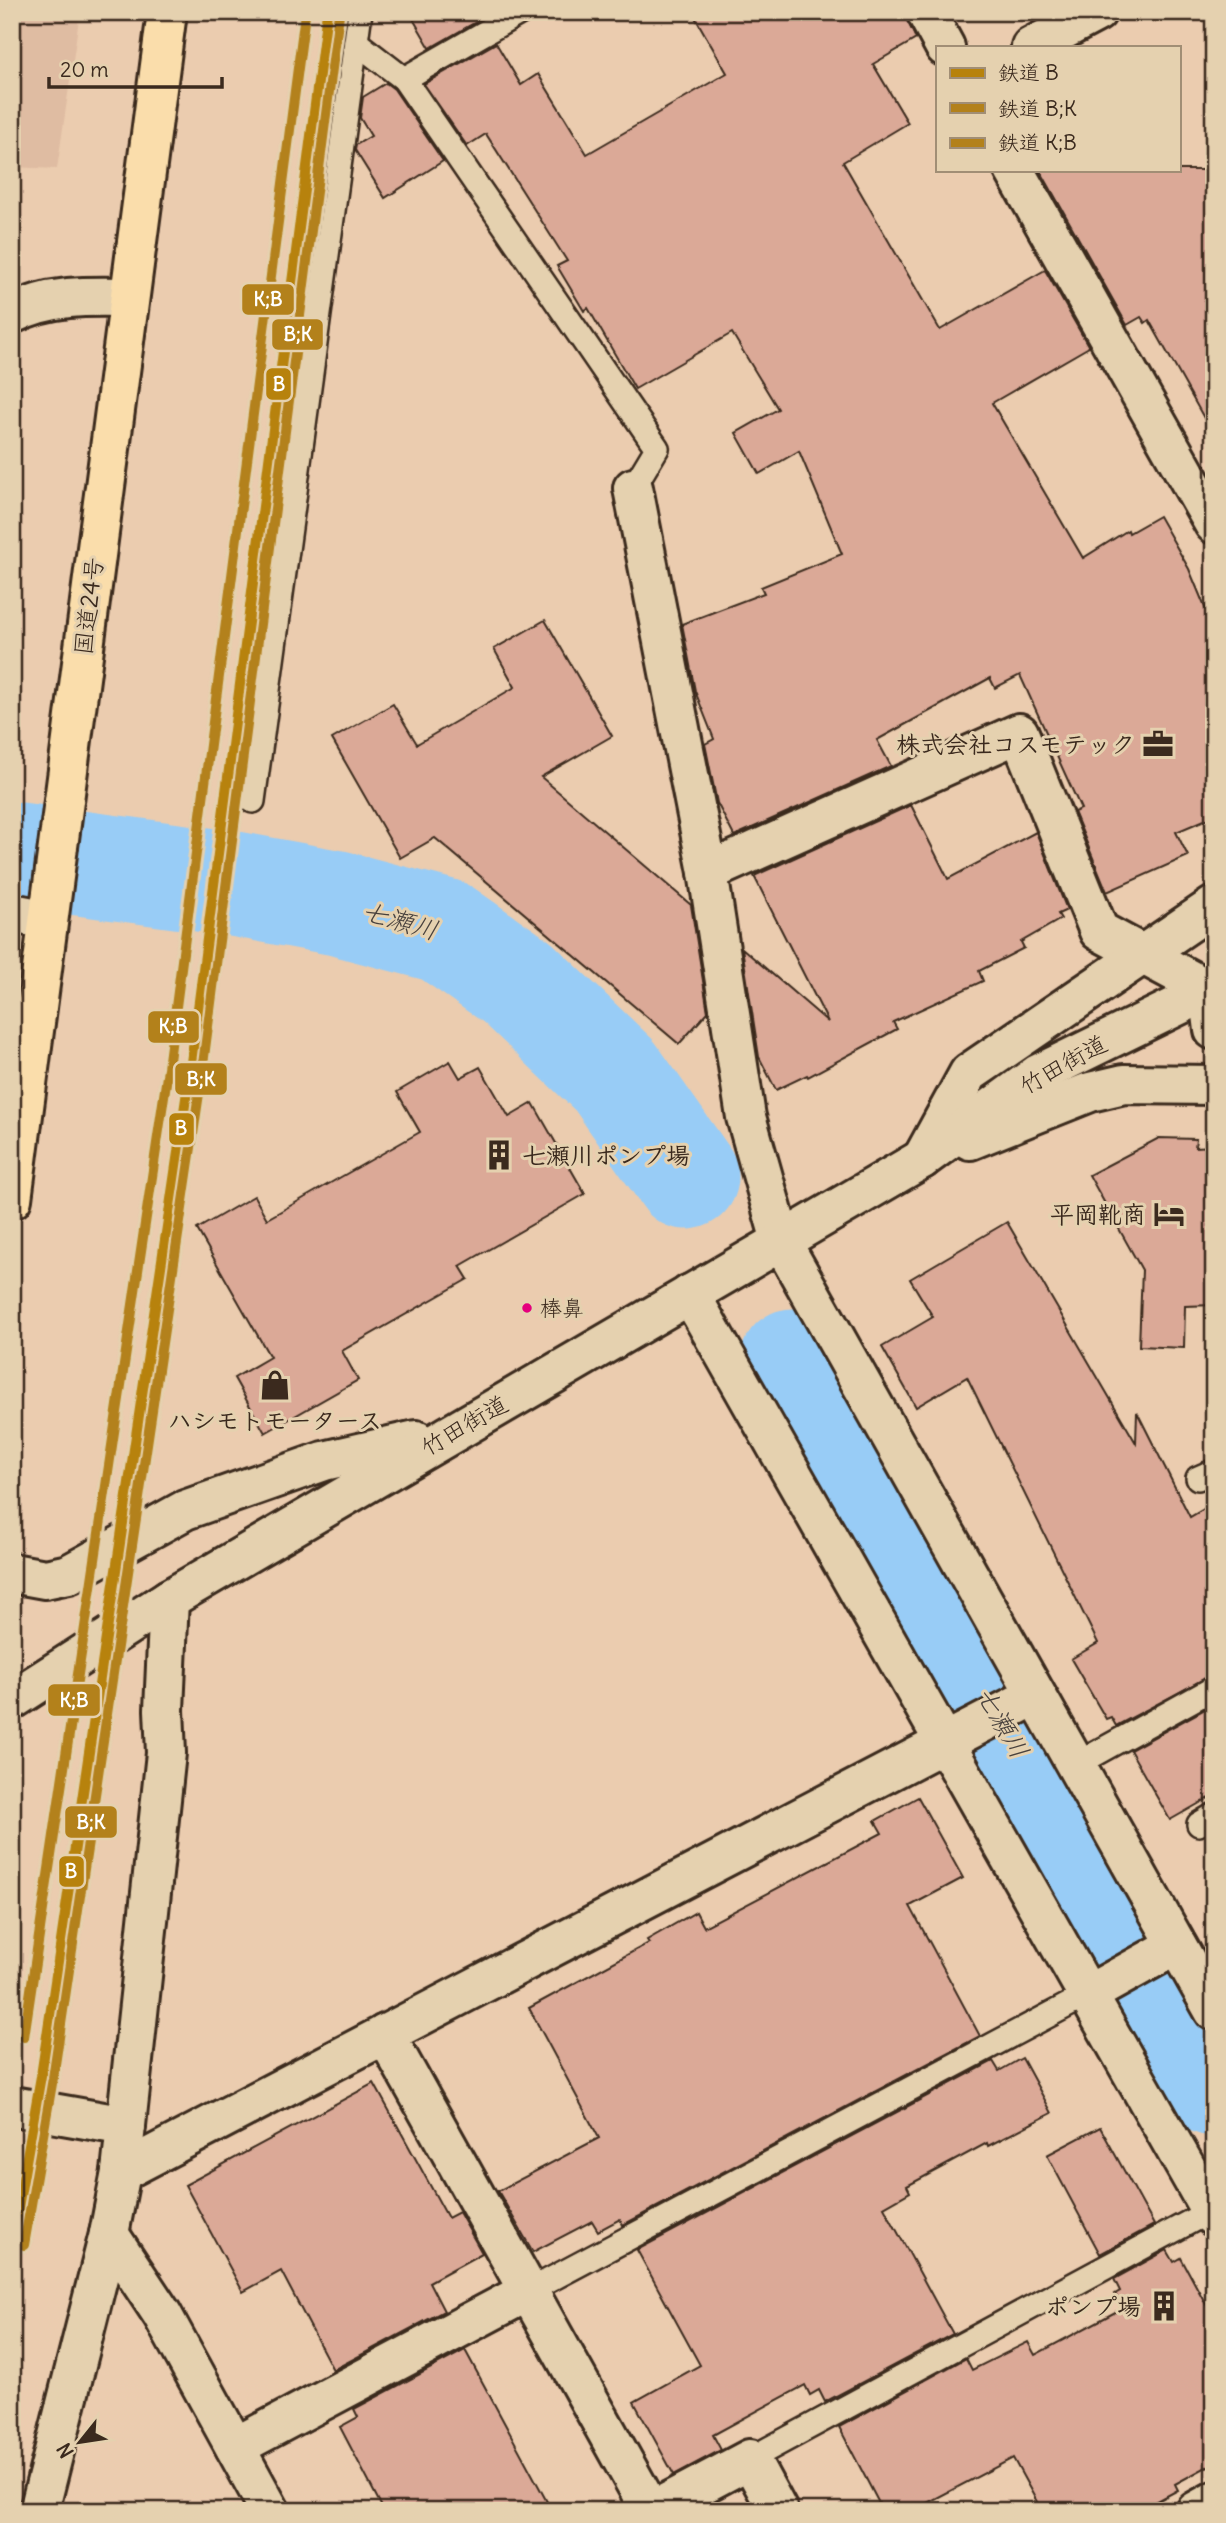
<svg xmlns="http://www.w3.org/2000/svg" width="1226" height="2523" viewBox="0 0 1226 2523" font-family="Delius,'Klee One',sans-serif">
	<rect width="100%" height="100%" fill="#ebccaf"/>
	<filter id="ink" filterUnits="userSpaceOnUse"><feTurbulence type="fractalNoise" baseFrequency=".0143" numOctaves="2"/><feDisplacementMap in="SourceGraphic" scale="14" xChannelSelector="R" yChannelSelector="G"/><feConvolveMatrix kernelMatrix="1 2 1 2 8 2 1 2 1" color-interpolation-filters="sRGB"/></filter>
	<g filter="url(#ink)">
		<path fill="#dfbca2" d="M 12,12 L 80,12 L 57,169 L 12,167 Z"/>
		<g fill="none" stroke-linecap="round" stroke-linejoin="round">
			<g stroke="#98ccf6" stroke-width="105">
				<path d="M 12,854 L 229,883 L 338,903 L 444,931 L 517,982 L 615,1076 L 686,1177"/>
				<path d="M 793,1361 L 1214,2084"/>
			</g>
		</g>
		<g fill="#dba997" stroke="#3b2a1e" stroke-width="2">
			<path d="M 409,12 L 477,12 L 481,19 L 430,48 Z"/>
			<path d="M 692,12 L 904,12 L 916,39 L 873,64 L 908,123 L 843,162 L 940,330 L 1045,270 L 1089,347 L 992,403 L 1083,558 L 1128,530 L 1129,533 L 1159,516 L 1189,569 L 1214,629 L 1214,816 L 1176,832 L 1188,856 L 1107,892 L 1074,812 L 1081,809 L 1020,675 L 995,688 L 990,678 L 877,740 L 891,766 L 734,836 L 717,803 L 705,744 L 714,739 L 695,691 L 682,624 L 764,593 L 761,587 L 842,554 L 799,451 L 759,474 L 736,433 L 778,409 L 732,333 L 635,389 L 588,308 L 584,311 L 557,266 L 567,261 L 486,134 L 467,146 L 424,84 L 496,43 L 521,85 L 538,74 L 587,154 L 727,73 Z"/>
			<path d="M 386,83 L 394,89 L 443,161 L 385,198 L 355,150 L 356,145 L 371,136 L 360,118 L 363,97 Z"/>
			<path d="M 1040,170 L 1214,170 L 1214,436 L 1149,320 L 1145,323 L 1141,317 L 1127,325 Z"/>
			<path d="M 545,620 L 612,736 L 541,777 L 691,905 L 708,1012 L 679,1044 L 435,838 L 400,858 L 332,739 L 393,704 L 417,744 L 515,687 L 494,649 Z"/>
			<path d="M 911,805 L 948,879 L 1036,832 L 1067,910 L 1058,914 L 1061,919 L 1021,942 L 1024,948 L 979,971 L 983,981 L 893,1022 L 897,1029 L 808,1077 L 807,1075 L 776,1090 L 759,1057 L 742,948 L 828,1022 L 754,876 Z"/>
			<path d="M 450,1061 L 460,1078 L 480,1067 L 509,1117 L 533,1103 L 585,1194 L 460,1266 L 468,1279 L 342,1351 L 358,1380 L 265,1433 L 234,1378 L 270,1357 L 197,1229 L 254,1196 L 267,1219 L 420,1132 L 397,1092 Z"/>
			<path d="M 1159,1138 L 1196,1139 L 1195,1147 L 1214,1146 L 1214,1305 L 1185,1306 L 1184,1348 L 1139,1346 L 1142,1270 L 1089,1175 Z"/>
			<path d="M 1007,1222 L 1136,1443 L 1137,1412 L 1190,1517 L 1214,1503 L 1214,1674 L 1116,1726 L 1111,1717 L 1106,1719 L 1071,1659 L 1098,1643 L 967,1377 L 916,1407 L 882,1347 L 933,1317 L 910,1279 Z"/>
			<path d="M 1214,1704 L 1214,1795 L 1170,1820 L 1130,1750 Z"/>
			<path d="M 918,1797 L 963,1878 L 910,1906 L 980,2036 L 623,2225 L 620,2219 L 598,2231 L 592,2221 L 533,2252 L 498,2191 L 599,2138 L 529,2008 L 649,1943 L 647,1940 L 696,1912 L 704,1927 L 882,1833 L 875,1821 Z"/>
			<path d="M 1022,2058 L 1052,2113 L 988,2146 L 987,2143 L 907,2186 L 910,2192 L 884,2207 L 953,2334 L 825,2402 L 819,2390 L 810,2395 L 805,2385 L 713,2435 L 721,2450 L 674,2475 L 634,2402 L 700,2365 L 637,2250 L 993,2061 L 999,2071 Z"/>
			<path d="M 374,2083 L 448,2218 L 459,2212 L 482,2253 L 429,2282 L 444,2311 L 333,2370 L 281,2271 L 243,2292 L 185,2185 Z"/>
			<path d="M 1100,2127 L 1154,2225 L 1100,2254 L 1047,2155 Z"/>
			<path d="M 1167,2250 L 1174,2262 L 1181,2258 L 1214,2319 L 1214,2463 L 1175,2484 L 1178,2490 L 1139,2511 L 1042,2511 L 1013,2458 L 912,2511 L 883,2511 L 839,2427 L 966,2358 L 972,2370 L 1028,2342 L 1035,2355 L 1123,2308 L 1115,2294 L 1120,2291 L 1114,2279 Z"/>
			<path d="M 465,2350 L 552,2511 L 384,2511 L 340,2427 L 358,2417 L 354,2409 Z"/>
		</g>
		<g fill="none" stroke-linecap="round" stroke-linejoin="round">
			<g stroke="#3b2a1e" stroke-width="28">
				<g id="service">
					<path d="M 356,42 L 404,79 L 657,448 L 633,488"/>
					<path d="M 404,79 L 521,12"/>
					<path d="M 253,801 L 360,12"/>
					<path d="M 1198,1478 L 1214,1471"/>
					<path d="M 1073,1766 L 1214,1688"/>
					<path d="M 1199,1824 L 1214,1815"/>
					<path d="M 527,2292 L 1087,1995"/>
					<path d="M 750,2459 L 1210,2211"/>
				</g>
			</g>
			<g stroke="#3b2a1e" stroke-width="44">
				<g id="minor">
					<path d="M 926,12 L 945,47"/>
					<path d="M 1031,47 L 1097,12"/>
					<path d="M 1014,170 L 1214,524"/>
					<path d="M 12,314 C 48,295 88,296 128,297"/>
					<path d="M 633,488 L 708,872 L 746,1117 L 781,1241 L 1214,2011"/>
					<path d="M 708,872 L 1019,733 L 1099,931 L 1209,990"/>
					<path d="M 12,913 L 48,920"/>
					<path d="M 922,1159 L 969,1073 L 1214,906"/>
					<path d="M 690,1294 L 1214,2217"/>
					<path d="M 1087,1995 L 1175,1946"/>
					<path d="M 385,2034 L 651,2511"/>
					<path d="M 12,2106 L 126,2126"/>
					<path d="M 121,2172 L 1034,1696"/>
					<path d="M 109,2234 L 162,2314 L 270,2511"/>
					<path d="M 235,2447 L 527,2292"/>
					<path d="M 39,2511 L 109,2234 L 121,2172 L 166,1753 L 164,1710 L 169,1599"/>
					<path d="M 652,2511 L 750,2459 L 778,2511"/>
					<path d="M 1196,2511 L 1214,2501"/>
				</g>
			</g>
			<g stroke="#3b2a1e" stroke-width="44">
				<g id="secondary">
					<path d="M 1209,990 L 1214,1030"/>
					<path d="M 970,1140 L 1090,1092 L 1124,1084 L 1214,1085"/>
					<path d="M 12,1573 L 45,1579 L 69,1574 L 185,1510 L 324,1461 L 416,1440"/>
					<path d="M 12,1700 L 169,1599 L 922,1159 L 1038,1074 L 1214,988"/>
				</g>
			</g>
			<g stroke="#3b2a1e" stroke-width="44">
				<path id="trunk" d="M 12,1199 L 167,12"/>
			</g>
			<use href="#service" stroke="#e5d1af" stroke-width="23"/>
			<use href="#minor" stroke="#e5d1af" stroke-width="38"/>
			<use href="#secondary" stroke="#e5d1af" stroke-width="38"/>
			<use href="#trunk" stroke="#faddab" stroke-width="38"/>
			<g stroke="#e5d1af" stroke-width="16">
				<path id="rail-1" d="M 12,2242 L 41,2076 L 189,1078 L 327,12"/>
			</g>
			<g stroke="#e5d1af" stroke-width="16">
				<path id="rail-2" d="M 24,2245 L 53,2078 L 201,1080 L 339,14"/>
			</g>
			<g stroke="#e5d1af" stroke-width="16">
				<path id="rail-3" d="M 24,2037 L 167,1076 L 305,14"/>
			</g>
			<use href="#rail-1" stroke="#b7820c" stroke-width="10"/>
			<use href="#rail-2" stroke="#b3811b" stroke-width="10"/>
			<use href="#rail-3" stroke="#b3811b" stroke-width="10"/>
		</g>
	</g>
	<defs>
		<g id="office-bare" transform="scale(2.415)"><path d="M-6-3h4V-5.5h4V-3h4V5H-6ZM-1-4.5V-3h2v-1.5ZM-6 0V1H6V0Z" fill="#3b2a1e" stroke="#e5d1af" stroke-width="2.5" paint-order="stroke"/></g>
		<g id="building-bare" transform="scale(2.415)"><path d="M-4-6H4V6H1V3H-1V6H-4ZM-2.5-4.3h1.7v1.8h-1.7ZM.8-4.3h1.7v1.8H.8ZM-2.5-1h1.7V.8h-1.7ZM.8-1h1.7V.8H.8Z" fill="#3b2a1e" stroke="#e5d1af" stroke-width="2.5" paint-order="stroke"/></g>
		<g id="hotel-bare" transform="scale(2.415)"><path d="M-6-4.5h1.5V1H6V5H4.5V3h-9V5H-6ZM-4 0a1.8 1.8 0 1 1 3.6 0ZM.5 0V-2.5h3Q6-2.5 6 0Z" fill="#3b2a1e" stroke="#e5d1af" stroke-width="2.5" paint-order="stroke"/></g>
		<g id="shop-bare" transform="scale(2.415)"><path d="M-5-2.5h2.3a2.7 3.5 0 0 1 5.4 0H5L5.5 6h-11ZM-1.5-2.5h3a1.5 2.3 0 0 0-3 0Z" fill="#3b2a1e" stroke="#e5d1af" stroke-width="2.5" paint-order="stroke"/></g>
	</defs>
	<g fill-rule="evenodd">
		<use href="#office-bare" x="1158" y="744"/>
		<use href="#building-bare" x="499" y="1155"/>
		<use href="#hotel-bare" x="1169" y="1214"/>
		<use href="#shop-bare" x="275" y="1385"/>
		<use href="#building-bare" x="1164" y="2306"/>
	</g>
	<circle fill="#e5007d" stroke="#e5d1af" stroke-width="2.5" cx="527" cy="1308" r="6"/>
	<g text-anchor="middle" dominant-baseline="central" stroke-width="6" stroke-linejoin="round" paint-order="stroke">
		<g font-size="22" fill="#3b2a1e" stroke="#e5d1af" text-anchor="start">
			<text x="540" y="1308">棒鼻</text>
		</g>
		<g font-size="24" fill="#3b2a1e" stroke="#e5d1af">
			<text transform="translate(88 606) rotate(-83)">国道24号</text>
			<text transform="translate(1063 1064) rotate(-29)">竹田街道</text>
			<text transform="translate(464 1425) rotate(-30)">竹田街道</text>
		</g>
		<g font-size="24" font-weight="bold" fill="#3b2a1e" stroke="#e5d1af" text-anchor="end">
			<text x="1135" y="744">株式会社コスモテック</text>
			<text x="522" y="1155" text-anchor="start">七瀬川ポンプ場</text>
			<text x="1146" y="1214">平岡靴商</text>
			<text x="275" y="1420" text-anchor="middle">ハシモトモータース</text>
			<text x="1141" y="2306">ポンプ場</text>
		</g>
		<g font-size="26" font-style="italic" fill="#49423e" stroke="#e5d1af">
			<text transform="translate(400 920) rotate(16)">七瀬川</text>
			<text transform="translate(1003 1722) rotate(60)">七瀬川</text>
		</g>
	</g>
	<g stroke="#e5d1af" stroke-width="2.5">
		<rect x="241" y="283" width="54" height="33" rx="7" fill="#b3811b"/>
		<rect x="271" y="318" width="53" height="33" rx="7" fill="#b3811b"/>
		<rect x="265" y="367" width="27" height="34" rx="7" fill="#b7820c"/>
		<rect x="147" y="1010" width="53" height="34" rx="7" fill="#b3811b"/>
		<rect x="174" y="1062" width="54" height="34" rx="7" fill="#b3811b"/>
		<rect x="168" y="1112" width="27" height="34" rx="7" fill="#b7820c"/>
		<rect x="47" y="1683" width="54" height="34" rx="7" fill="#b3811b"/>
		<rect x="64" y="1805" width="54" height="34" rx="7" fill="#b3811b"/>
		<rect x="58" y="1855" width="27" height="33" rx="7" fill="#b7820c"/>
	</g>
	<g font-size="19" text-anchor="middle" font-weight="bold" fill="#fff">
		<text x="268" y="306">K;B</text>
		<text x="298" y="341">B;K</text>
		<text x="279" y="391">B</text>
		<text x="173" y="1033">K;B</text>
		<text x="201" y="1086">B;K</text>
		<text x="181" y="1135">B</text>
		<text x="74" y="1707">K;B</text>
		<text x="91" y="1829">B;K</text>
		<text x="71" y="1878">B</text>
	</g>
	<rect width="1226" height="2523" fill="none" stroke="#e5d1af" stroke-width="42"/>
	<rect x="21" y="21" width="1184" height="2481" fill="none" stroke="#3b2a1e" stroke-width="2.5" filter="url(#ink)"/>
	<rect x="936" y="46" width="245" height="126" fill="#e5d1af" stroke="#a18e75" stroke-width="2"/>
	<rect x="950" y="68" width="35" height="10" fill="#b7820c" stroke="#a18e75" stroke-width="2"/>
	<text x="998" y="80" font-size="21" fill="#3b2a1e">鉄道 B</text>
	<rect x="950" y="103" width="35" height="10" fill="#b3811b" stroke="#a18e75" stroke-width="2"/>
	<text x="998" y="116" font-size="21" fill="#3b2a1e">鉄道 B;K</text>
	<rect x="950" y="138" width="35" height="10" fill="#b3811b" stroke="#a18e75" stroke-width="2"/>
	<text x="998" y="150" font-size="21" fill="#3b2a1e">鉄道 K;B</text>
	<g transform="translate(80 2442) rotate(240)" stroke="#e5d1af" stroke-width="5" paint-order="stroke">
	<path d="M0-5L12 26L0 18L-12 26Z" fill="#3b2a1e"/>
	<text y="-10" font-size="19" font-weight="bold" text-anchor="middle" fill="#3b2a1e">N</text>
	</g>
	<path d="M49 77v10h173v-10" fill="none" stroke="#3b2a1e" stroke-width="3.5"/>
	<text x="60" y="77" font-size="21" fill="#3b2a1e" stroke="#e5d1af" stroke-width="5" paint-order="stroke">20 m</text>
</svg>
